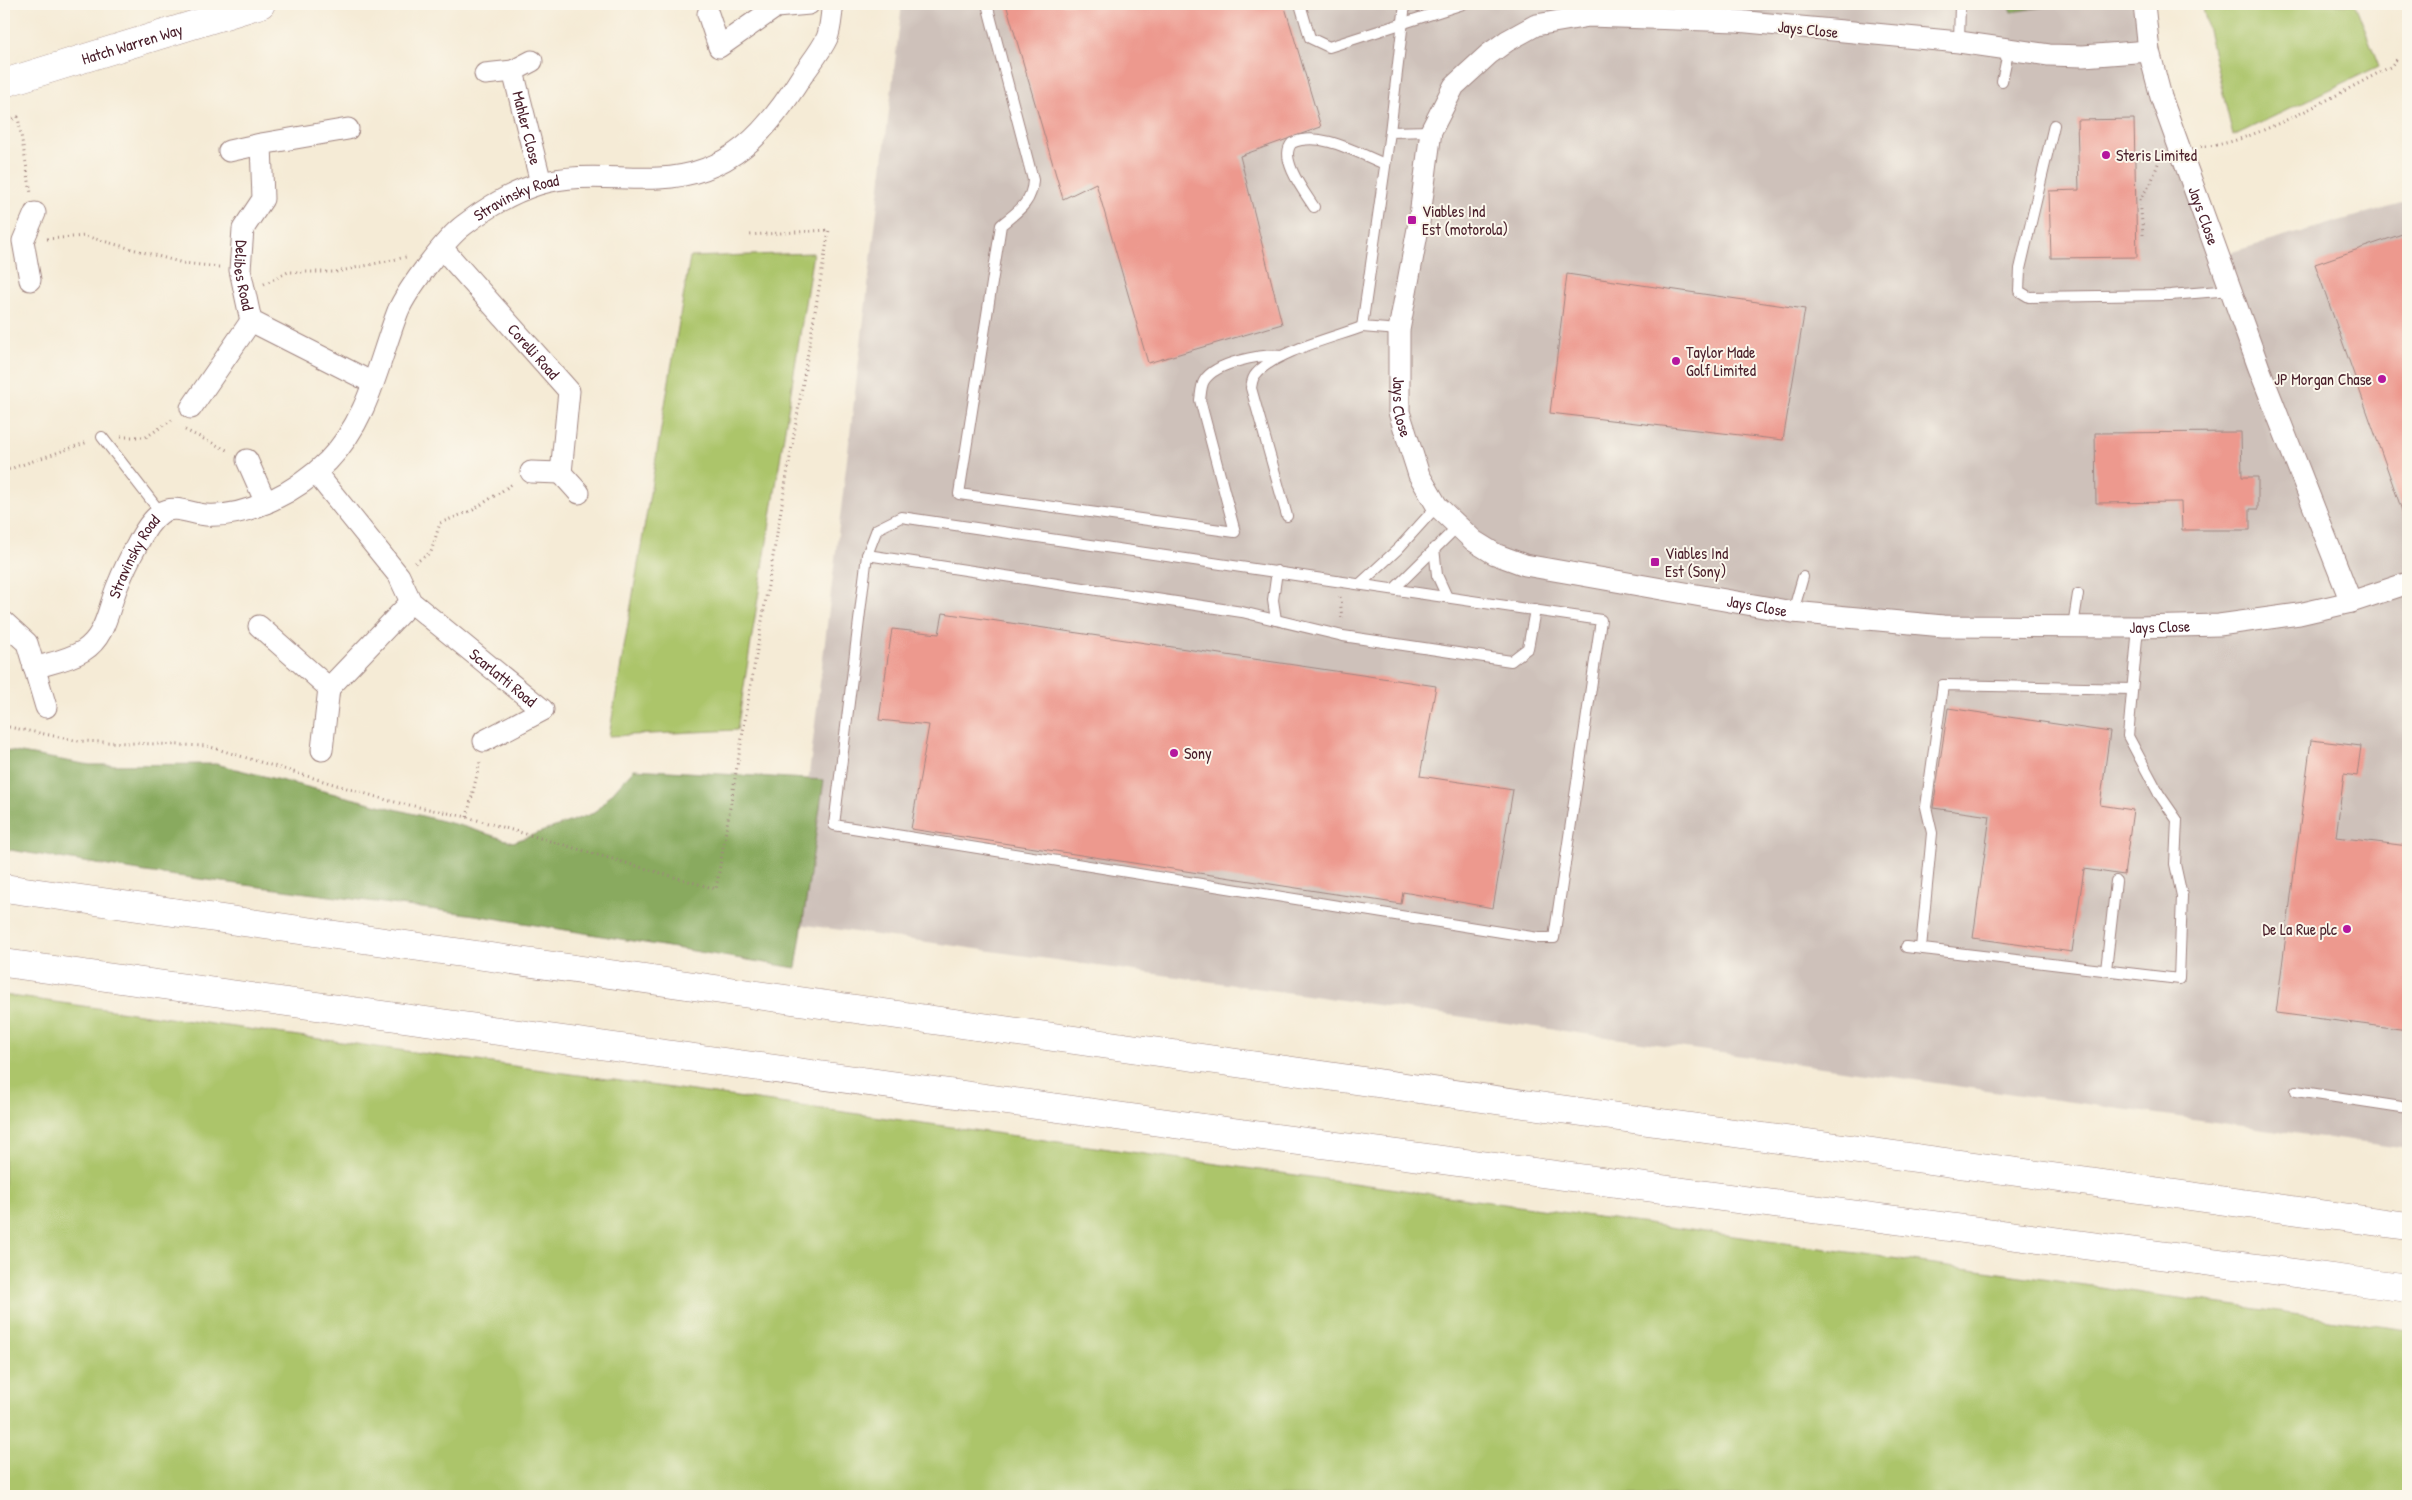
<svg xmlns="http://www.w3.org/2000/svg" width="2412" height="1500" viewBox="0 0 2412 1500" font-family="'Patrick Hand',sans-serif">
	<rect width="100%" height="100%" fill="#fbf7ec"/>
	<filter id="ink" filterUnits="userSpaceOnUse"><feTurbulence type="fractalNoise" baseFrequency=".02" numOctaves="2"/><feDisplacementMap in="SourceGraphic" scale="10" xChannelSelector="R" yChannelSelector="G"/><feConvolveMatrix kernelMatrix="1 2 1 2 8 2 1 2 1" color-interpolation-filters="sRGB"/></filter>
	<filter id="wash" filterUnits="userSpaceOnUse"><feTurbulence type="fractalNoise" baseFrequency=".0096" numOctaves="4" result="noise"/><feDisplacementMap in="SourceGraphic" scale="20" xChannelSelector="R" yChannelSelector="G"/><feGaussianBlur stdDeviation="1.12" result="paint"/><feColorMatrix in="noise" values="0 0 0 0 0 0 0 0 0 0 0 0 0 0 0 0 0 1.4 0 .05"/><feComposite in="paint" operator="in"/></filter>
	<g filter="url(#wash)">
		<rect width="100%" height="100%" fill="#f5ebd6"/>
		<path fill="#cec1ba" d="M 902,4 L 2141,4 L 2211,258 L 2408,201 L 2408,1149 L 791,923 Z"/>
		<g fill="#acc56a" stroke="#7b724a">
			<path d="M 2202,4 L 2355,4 L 2379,66 L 2233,136 Z"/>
			<path d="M 813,253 L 737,730 L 609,736 L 690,257 Z"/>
			<path d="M 4,995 L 2408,1330 L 2408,1496 L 4,1496 Z"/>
		</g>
		<g fill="#89aa5e" stroke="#6a6444">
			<path d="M 2009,4 L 2060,4 L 2012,12 Z"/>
			<path d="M 4,750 L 90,765 L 216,764 L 462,826 L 513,842 L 594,813 L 634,769 L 824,780 L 796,968 L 475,915 L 146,872 L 4,849 Z"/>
		</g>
		<g id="blocks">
			<g fill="#ed998e">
				<path d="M 1006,4 L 1284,4 L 1321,127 L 1240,156 L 1282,324 L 1148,363 L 1096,183 L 1063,199 Z"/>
				<path d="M 2134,119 L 2137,257 L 2051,258 L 2049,191 L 2079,190 L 2077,120 Z"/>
				<path d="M 2408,232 L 2408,522 L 2406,522 L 2315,264 Z"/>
				<path d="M 1567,274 L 1805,309 L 1783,440 L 1550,413 Z"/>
				<path d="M 2241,432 L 2242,477 L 2258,477 L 2258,509 L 2250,509 L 2250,530 L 2182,530 L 2181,502 L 2096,503 L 2095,433 Z"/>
				<path d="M 943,613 L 1436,686 L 1420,776 L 1513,790 L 1493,908 L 1403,892 L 1401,904 L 911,829 L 929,725 L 879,720 L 892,629 L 939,634 Z"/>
				<path d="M 1948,708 L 2110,732 L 2100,805 L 2133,810 L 2124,875 L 2084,869 L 2072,952 L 1973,938 L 1990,816 L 1933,808 Z"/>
				<path d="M 2311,740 L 2361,746 L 2357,776 L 2344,774 L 2336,837 L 2408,846 L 2408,1030 L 2276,1013 Z"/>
			</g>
		</g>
	</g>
	<g filter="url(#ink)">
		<use href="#blocks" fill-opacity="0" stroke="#a08580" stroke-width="1"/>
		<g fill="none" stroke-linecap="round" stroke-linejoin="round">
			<g stroke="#a08580" stroke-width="12">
				<g id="lane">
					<path d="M 987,4 L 1033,180 C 1032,203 1018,211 1001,225 L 959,494 L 1235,532 L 1200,400 C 1201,394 1201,386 1204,381 C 1215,362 1262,354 1282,356"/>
					<path d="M 1300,4 L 1310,38 L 1329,47 L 1463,4"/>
					<path d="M 1959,42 L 1960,4"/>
					<path d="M 2002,81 L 2009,48"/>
					<path d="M 2054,125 L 2020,269 L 2019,291 L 2029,297 L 2170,295 L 2231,290"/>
					<path d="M 1390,132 L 1405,4"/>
					<path d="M 1314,207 C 1305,193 1278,158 1292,143 C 1321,130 1359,154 1385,164"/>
					<path d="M 1399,330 L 1362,327 L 1390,132 L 1431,131"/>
					<path d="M 102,437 L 161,513"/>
					<path d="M 1287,516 L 1251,388 C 1252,383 1252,378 1256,374 C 1274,352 1335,337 1362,327"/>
					<path d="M 901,517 L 1601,620 L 1554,938 L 1538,938 L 834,825 L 867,555 L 877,529 Z"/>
					<path d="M 1434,548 L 1437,575 L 1447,597"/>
					<path d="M 867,555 L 1242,612 L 1343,636 L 1511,661 L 1528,648 L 1535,610"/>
					<path d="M 1361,583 L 1398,549 L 1437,506"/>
					<path d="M 1394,589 L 1457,527"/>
					<path d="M 1793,612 L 1803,577"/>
					<path d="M 1276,620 L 1273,600 L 1277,571"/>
					<path d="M 2073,626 L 2078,594"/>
					<path d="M 1906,947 L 2179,979 L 2182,896 L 2175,864 L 2177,820 L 2159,794 L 2128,736 L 2138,627"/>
					<path d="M 1921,948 L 1932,833 L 1926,807 L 1943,685 L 2132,689"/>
					<path d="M 2106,970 L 2116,881"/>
					<path d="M 2296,1091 L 2408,1108"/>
				</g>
			</g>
			<g stroke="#a08580" stroke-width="23">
				<g id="street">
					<path id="s1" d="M 2144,4 L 2149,51 L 2161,97 L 2259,368 L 2351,602"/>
					<path d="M 708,14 L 719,47 L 776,7 L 809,4"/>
					<path id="s2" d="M 2149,51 L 2083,56 L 2049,55 L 1959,42 L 1737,21 L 1589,16 L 1536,25 L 1507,41 L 1489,54 L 1454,86 L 1431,131 L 1419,223 L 1399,330 L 1399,412 L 1419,475 L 1437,506 L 1474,541 L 1495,554 L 1525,565 L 1793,612 L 1943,626 L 2138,627 L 2219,625 L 2299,614 L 2351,602 L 2408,583"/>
					<path id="s3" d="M 532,61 L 513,71 L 541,183"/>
					<path d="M 485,74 L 513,71"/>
					<path id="s4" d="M 348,129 L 261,144 L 263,199 L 243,229 L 240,270 L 251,321 L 373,383"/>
					<path d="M 229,151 L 261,144"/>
					<path id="s5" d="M 442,248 L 569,391 L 561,473 L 531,472"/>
					<path d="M 30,280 L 23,241 L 35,213"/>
					<path d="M 191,408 L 251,321"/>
					<path d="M 247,460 L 266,503"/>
					<path id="s6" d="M 316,473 L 399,576 L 411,602 L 543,710 L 484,741"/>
					<path d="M 561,473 L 579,493"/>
					<path d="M 4,622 L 27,643 L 46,707"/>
					<path d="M 259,626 L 329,688 L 411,602"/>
					<path id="s7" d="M 34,668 C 51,663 68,660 83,651 C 106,637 108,609 117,587 C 123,572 129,559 137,545 C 142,535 151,520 161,513 C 174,504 191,514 206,515 C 248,518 299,490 328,461 C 369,419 378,363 398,311 C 407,290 446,238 464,225 C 486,208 513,192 539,184 C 579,172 619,180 659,178 C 730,175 767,132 802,76 C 810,64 821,51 827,38 C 831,28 831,14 833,4"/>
					<path d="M 322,750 L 329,688"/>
				</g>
			</g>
			<g stroke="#a08580" stroke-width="29">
				<g id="secondary">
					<path id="s8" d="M 4,83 L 261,4"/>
				</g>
			</g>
			<g stroke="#a08580" stroke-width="29">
				<g id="highway">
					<path d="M 4,888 L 1553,1108 L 2408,1226"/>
					<path d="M 4,963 C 805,1077 1606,1182 2408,1288"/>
				</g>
			</g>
			<g stroke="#a08580" stroke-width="3" stroke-dasharray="1 4" stroke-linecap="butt">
				<path d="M 4,123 L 18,117 L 31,193"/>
				<path d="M 2201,146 C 2244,149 2348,88 2390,67 L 2399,57"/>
				<path d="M 2143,235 L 2140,199 L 2151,183 L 2160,158"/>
				<path d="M 47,239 L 85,236 L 183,263 L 219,267"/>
				<path d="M 264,284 L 288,272 L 336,272 L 406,257"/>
				<path d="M 185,430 L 229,451"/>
				<path d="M 121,437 L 146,437 L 175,418"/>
				<path d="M 4,471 L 88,442"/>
				<path d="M 415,563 L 431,552 L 440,523 L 473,510 L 514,483"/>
				<path d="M 1340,597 L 1342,620"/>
				<path d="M 4,726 L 79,741 L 207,746 L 390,801 L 467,817 L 716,889 L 829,230 L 749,235"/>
				<path d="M 467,817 L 480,762"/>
			</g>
			<use href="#lane" stroke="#fff" stroke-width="10"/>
			<use href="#street" stroke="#fff" stroke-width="21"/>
			<use href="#secondary" stroke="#fff" stroke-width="28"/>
			<use href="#highway" stroke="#fff" stroke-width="28"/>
		</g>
	</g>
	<g fill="#b5179e" stroke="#fbf7ec" stroke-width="2">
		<circle cx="2106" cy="155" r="5"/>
		<rect x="1407" y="215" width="10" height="10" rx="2.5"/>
		<circle cx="1676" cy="361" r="5"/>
		<circle cx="2382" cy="379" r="5"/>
		<rect x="1650" y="557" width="10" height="10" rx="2.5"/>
		<circle cx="1174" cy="753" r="5"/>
		<circle cx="2347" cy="929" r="5"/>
	</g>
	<g text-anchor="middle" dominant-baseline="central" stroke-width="4" stroke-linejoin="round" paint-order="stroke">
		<g font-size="16" fill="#4a1f2b" stroke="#fbf7ec">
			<text transform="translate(1808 29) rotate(6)">Jays Close</text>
			<text stroke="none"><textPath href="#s8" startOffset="134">Hatch Warren Way</textPath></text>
			<text stroke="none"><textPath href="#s3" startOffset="80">Mahler Close</textPath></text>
			<text stroke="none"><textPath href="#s7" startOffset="732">Stravinsky Road</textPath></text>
			<text stroke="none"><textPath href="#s1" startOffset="221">Jays Close</textPath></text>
			<text stroke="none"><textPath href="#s4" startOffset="226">Delibes Road</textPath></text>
			<text stroke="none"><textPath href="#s5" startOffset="138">Corelli Road</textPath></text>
			<text stroke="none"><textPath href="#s2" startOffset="1048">Jays Close</textPath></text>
			<text stroke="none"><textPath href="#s7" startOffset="161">Stravinsky Road</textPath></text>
			<text stroke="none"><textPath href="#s2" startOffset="1498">Jays Close</textPath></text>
			<text stroke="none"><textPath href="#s2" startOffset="1902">Jays Close</textPath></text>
			<text stroke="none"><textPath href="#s6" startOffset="280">Scarlatti Road</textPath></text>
		</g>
		<g font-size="16" fill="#4a1f2b" stroke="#fbf7ec" text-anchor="start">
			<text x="2116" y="155">Steris Limited</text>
			<text x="1422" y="211">Viables Ind<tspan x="1422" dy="18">Est (motorola)</tspan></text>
			<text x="1686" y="352">Taylor Made<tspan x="1686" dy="18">Golf Limited</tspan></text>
			<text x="2372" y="379" text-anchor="end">JP Morgan Chase</text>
			<text x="1665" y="553">Viables Ind<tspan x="1665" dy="18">Est (Sony)</tspan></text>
			<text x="1184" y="753">Sony</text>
			<text x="2337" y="929" text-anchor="end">De La Rue plc</text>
		</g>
	</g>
	<rect width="2412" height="1500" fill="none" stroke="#fbf7ec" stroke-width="20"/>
</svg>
